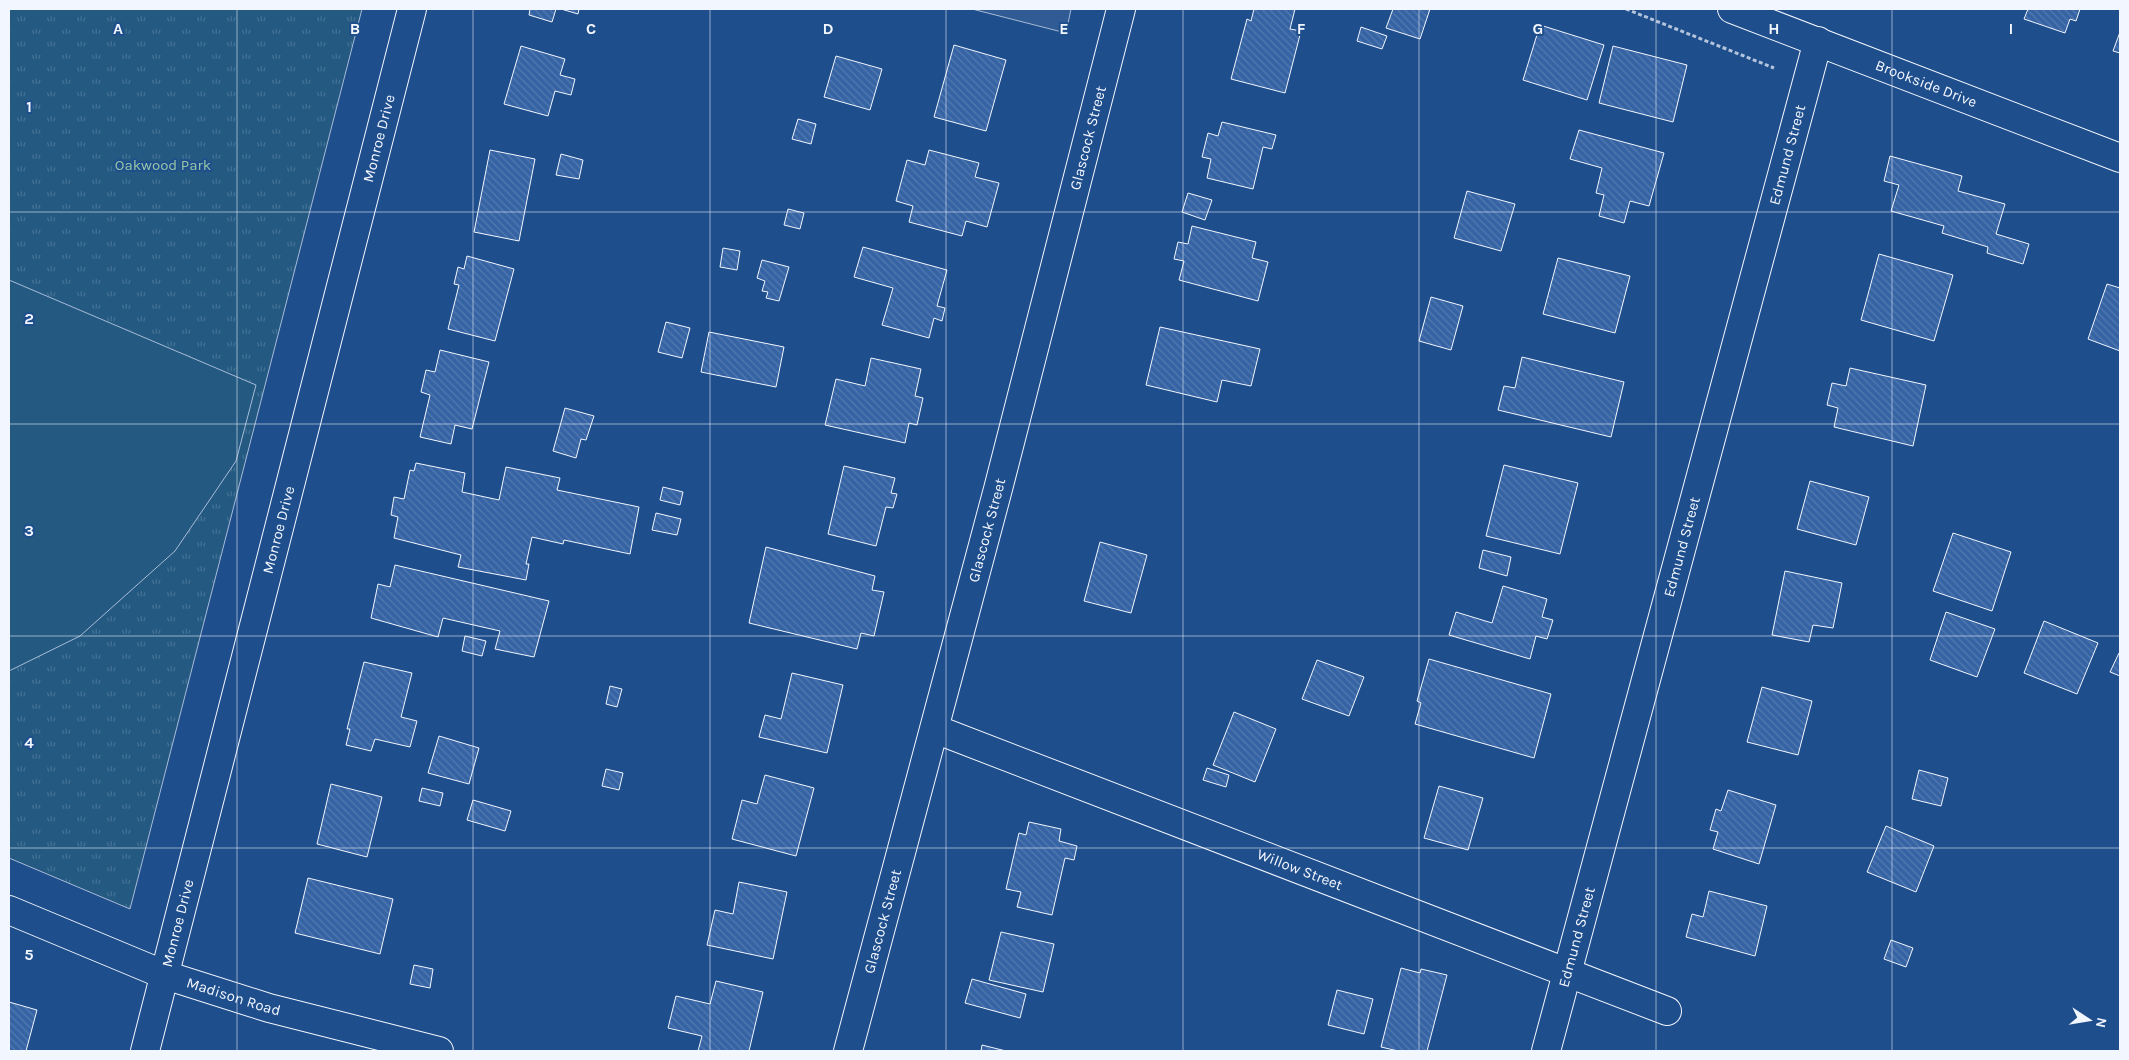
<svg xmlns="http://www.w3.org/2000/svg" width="2129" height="1060" viewBox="0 0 2129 1060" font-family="Karla,sans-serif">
	<defs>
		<pattern id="park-tufts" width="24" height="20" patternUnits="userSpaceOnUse" patternTransform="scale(1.25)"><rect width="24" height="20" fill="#245a82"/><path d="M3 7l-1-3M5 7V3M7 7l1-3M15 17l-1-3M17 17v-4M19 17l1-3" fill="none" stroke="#447295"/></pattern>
		<pattern id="building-back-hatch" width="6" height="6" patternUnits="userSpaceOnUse" patternTransform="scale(1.25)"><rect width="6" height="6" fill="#3563a3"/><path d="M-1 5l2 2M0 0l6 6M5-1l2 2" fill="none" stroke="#537ab1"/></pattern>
	</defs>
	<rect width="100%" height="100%" fill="#1f4e8c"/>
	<path fill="url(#park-tufts)" stroke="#a8bbd7" d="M 9,9 L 362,9 L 130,909 L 9,858 Z"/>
	<path fill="#245a82" stroke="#a8bbd7" d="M 9,280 L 256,385 L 236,461 L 175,551 L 80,636 L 9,671 Z"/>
	<path fill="#305b95" stroke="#a8bbd7" d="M 972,9 L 1071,9 L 1066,33 Z"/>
	<g fill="url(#building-back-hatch)" stroke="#f2f6ff">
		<path d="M 530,9 L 556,9 L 552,22 L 529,15 Z"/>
		<path d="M 561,9 L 579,9 L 578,14 Z"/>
		<path d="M 1254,9 L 1295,9 L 1290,29 L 1301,31 L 1285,93 L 1231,79 L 1247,19 L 1251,21 Z"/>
		<path d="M 1393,9 L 1430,9 L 1420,39 L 1386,28 Z"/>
		<path d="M 2028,9 L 2080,9 L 2076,21 L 2070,19 L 2065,33 L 2024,19 Z"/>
		<path d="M 1540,25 L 1604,45 L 1587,100 L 1523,80 Z"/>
		<path d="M 1361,27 L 1387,36 L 1382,49 L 1357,41 Z"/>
		<path d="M 2120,32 L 2120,53 L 2113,51 Z"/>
		<path d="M 954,45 L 1006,60 L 986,131 L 934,117 Z"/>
		<path d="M 521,46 L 565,59 L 560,75 L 575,79 L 571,95 L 555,91 L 548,116 L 504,104 Z"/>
		<path d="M 1613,46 L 1687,65 L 1673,122 L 1599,103 Z"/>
		<path d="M 836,56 L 882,69 L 870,110 L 824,97 Z"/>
		<path d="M 798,119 L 816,124 L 811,144 L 792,139 Z"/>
		<path d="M 1222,122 L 1276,135 L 1272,149 L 1263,147 L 1253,189 L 1207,178 L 1211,159 L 1202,157 L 1208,133 L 1218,136 Z"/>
		<path d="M 1579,130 L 1664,153 L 1649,206 L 1630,201 L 1624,223 L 1599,216 L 1604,195 L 1596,193 L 1602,168 L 1570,159 Z"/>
		<path d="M 490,150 L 535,159 L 519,241 L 474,232 Z"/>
		<path d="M 929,150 L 979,163 L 975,177 L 999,183 L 987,227 L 966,221 L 962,236 L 909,222 L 913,206 L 896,201 L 907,160 L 925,165 Z"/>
		<path d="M 561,154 L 583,160 L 579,179 L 556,175 Z"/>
		<path d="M 1890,156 L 1962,176 L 1958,191 L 2005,204 L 1996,234 L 2029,244 L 2023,264 L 1987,253 L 1988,247 L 1942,233 L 1944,226 L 1891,211 L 1899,185 L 1884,181 Z"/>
		<path d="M 1467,191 L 1515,204 L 1501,251 L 1454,238 Z"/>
		<path d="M 1188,193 L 1212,200 L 1205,220 L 1182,212 Z"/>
		<path d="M 788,209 L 804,213 L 800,229 L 784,225 Z"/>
		<path d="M 1192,226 L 1256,242 L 1252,258 L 1268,262 L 1258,301 L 1179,280 L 1184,261 L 1174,259 L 1178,242 L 1188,244 Z"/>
		<path d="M 863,247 L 947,270 L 937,306 L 945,308 L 942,321 L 934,318 L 929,338 L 882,325 L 893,288 L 854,277 Z"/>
		<path d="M 723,248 L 740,251 L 737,270 L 720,267 Z"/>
		<path d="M 1879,254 L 1953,275 L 1934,341 L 1861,320 Z"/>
		<path d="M 467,256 L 514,269 L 495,341 L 448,329 L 459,285 L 454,284 L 458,267 L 464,269 Z"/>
		<path d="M 1558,258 L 1630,276 L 1615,333 L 1543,314 Z"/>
		<path d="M 762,260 L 789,267 L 779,301 L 766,298 L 768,292 L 762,291 L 765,281 L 757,278 Z"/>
		<path d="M 2107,284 L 2120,288 L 2120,351 L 2088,339 Z"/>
		<path d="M 1431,297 L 1463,306 L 1451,350 L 1419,341 Z"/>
		<path d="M 666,322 L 690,328 L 682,358 L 658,352 Z"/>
		<path d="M 1160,327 L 1260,349 L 1251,386 L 1222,380 L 1217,402 L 1146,385 Z"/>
		<path d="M 709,332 L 784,347 L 776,387 L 701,372 Z"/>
		<path d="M 440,350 L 489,362 L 472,429 L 455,425 L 451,444 L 420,437 L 430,395 L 421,392 L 426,370 L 435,372 Z"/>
		<path d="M 1522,357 L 1624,382 L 1611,437 L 1498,410 L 1504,386 L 1515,388 Z"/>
		<path d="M 871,358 L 921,369 L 915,396 L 923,398 L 917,425 L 909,423 L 905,443 L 825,425 L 836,379 L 865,386 Z"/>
		<path d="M 1850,368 L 1926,385 L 1913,446 L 1834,427 L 1838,408 L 1827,405 L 1832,383 L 1846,386 Z"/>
		<path d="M 565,408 L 594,416 L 586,440 L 581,439 L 576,458 L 553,451 Z"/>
		<path d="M 416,463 L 465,473 L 462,492 L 499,500 L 506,467 L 560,478 L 557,490 L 639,507 L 630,554 L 564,540 L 563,544 L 532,537 L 526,564 L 529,564 L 526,580 L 458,567 L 461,555 L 394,538 L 398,517 L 391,515 L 394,497 L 404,499 L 410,470 L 414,471 Z"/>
		<path d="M 1504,465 L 1578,483 L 1560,554 L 1486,536 Z"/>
		<path d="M 844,466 L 895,478 L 891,493 L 897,494 L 893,508 L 886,507 L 876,546 L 828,534 Z"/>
		<path d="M 1810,481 L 1869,497 L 1856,545 L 1797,529 Z"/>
		<path d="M 663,487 L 683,492 L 680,505 L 660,500 Z"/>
		<path d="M 656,513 L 681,519 L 677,535 L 652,530 Z"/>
		<path d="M 1953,533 L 2011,552 L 1992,611 L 1933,591 Z"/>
		<path d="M 1100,542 L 1147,555 L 1131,613 L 1084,601 Z"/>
		<path d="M 766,547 L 875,576 L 872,590 L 884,592 L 874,636 L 861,633 L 857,649 L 749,623 Z"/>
		<path d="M 1483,550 L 1511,557 L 1507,576 L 1479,568 Z"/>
		<path d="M 395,565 L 549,601 L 534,657 L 495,649 L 500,631 L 443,618 L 438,637 L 371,618 L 378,584 L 390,587 Z"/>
		<path d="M 1785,571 L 1842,583 L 1833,628 L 1813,625 L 1809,642 L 1772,635 Z"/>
		<path d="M 1503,586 L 1547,599 L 1542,617 L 1553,620 L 1547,639 L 1536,636 L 1530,659 L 1449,635 L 1456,612 L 1492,623 Z"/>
		<path d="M 1946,612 L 1995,629 L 1977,677 L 1930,660 Z"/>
		<path d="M 2044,621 L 2098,643 L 2077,694 L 2024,673 Z"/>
		<path d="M 465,636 L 486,641 L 482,656 L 462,651 Z"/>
		<path d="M 2119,653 L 2120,654 L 2120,676 L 2110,672 Z"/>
		<path d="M 1429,659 L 1551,694 L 1534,758 L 1415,724 L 1421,703 L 1417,701 Z"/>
		<path d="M 1317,660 L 1364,677 L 1349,716 L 1302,699 Z"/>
		<path d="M 364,662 L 412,673 L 401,717 L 417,721 L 410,747 L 375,739 L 371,751 L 346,745 L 350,729 L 347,729 Z"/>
		<path d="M 792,673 L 843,685 L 827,753 L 759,737 L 765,715 L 781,719 Z"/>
		<path d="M 610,686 L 622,689 L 617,707 L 606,704 Z"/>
		<path d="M 1762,687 L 1812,701 L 1798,755 L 1747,742 Z"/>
		<path d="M 1234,712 L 1276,729 L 1255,782 L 1213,765 Z"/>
		<path d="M 439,736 L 479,748 L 469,784 L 428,773 Z"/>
		<path d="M 1207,768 L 1229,775 L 1226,787 L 1203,780 Z"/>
		<path d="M 606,769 L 623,773 L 619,790 L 602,786 Z"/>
		<path d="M 1919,770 L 1948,778 L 1941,806 L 1912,799 Z"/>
		<path d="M 765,775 L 814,788 L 796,856 L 732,839 L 742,800 L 757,804 Z"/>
		<path d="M 331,784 L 382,797 L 367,857 L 317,844 Z"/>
		<path d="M 1439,786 L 1483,798 L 1468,850 L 1424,838 Z"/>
		<path d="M 422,788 L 443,793 L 440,806 L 419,801 Z"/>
		<path d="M 1728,790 L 1776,805 L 1759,864 L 1713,849 L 1718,832 L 1710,830 L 1716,809 L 1721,811 Z"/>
		<path d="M 473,800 L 511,811 L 505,831 L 467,820 Z"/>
		<path d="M 1029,822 L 1061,829 L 1059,841 L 1077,846 L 1074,860 L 1065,858 L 1052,915 L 1017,907 L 1021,892 L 1006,889 L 1019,833 L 1026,835 Z"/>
		<path d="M 1886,826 L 1934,846 L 1916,892 L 1867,872 Z"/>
		<path d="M 308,878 L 393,899 L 380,954 L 295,933 Z"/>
		<path d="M 739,882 L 787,892 L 773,959 L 707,945 L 715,910 L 733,914 Z"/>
		<path d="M 1709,891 L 1767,906 L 1755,956 L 1686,937 L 1692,914 L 1703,917 Z"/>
		<path d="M 1001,932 L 1054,944 L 1043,992 L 989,980 Z"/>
		<path d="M 1891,940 L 1913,948 L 1906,967 L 1884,959 Z"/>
		<path d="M 414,965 L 433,969 L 430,988 L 410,984 Z"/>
		<path d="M 1401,968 L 1420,973 L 1421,969 L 1447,975 L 1427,1051 L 1398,1051 L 1381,1047 Z"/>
		<path d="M 972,979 L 1026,994 L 1020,1018 L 965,1003 Z"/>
		<path d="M 716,981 L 763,992 L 749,1051 L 698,1051 L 702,1036 L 668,1028 L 676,996 L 710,1004 Z"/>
		<path d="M 1337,990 L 1373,999 L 1364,1034 L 1328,1025 Z"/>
		<path d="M 9,1002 L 37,1010 L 26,1051 L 9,1051 Z"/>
		<path d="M 982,1045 L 1006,1051 L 981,1051 Z"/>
	</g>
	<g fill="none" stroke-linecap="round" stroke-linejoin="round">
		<g stroke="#f2f6ff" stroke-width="30">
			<g id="minor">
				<path id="s1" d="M 935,729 L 1667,1011"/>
				<path id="s2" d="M 9,910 L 165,975 L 269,1008 L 439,1051"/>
				<path id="s3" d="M 145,1051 L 412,9"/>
				<path id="s4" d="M 1546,1051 L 1818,41"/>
			</g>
		</g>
		<g stroke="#f2f6ff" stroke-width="30">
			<g id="tertiary">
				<path id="s5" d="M 1732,9 L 2120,158"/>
				<path id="s6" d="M 848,1051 L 998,489 L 1121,9"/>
			</g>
		</g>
		<path stroke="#b3c4dc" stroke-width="3" stroke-dasharray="4 2.5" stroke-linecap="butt" d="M 1626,9 L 1774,68"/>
		<use href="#minor" stroke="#1f4e8c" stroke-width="28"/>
		<use href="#tertiary" stroke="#1f4e8c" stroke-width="28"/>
	</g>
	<path fill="none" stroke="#f2f6ff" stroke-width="1" stroke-opacity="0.55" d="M 237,9 L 237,1051M 473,9 L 473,1051M 710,9 L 710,1051M 946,9 L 946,1051M 1183,9 L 1183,1051M 1419,9 L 1419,1051M 1656,9 L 1656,1051M 1892,9 L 1892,1051M 9,212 L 2120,212M 9,424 L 2120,424M 9,636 L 2120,636M 9,848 L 2120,848"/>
	<g text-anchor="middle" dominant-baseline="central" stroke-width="4" stroke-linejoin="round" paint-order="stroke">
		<g font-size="15" fill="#f2f6ff" stroke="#1f4e8c">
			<text stroke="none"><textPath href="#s5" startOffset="208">Brookside Drive</textPath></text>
			<text stroke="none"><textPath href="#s3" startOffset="942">Monroe Drive</textPath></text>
			<text stroke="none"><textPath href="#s6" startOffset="944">Glascock Street</textPath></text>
			<text stroke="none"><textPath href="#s4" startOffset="928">Edmund Street</textPath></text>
			<text stroke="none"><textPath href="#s3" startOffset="538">Monroe Drive</textPath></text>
			<text stroke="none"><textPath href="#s6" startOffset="539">Glascock Street</textPath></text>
			<text stroke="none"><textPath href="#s4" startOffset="522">Edmund Street</textPath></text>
			<text stroke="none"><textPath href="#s1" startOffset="391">Willow Street</textPath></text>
			<text stroke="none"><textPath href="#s6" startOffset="134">Glascock Street</textPath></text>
			<text stroke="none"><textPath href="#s3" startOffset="132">Monroe Drive</textPath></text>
			<text stroke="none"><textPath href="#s4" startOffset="118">Edmund Street</textPath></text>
			<text stroke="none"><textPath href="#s2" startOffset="241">Madison Road</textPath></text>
		</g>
		<g font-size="15" fill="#97c8a6" stroke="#1f4e8c">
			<text x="163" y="165">Oakwood Park</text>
		</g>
	</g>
	<g font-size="16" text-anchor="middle" font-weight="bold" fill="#f2f6ff" stroke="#1f4e8c" stroke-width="4" stroke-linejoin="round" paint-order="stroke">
		<text x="118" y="34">A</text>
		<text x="355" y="34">B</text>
		<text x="591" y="34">C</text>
		<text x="828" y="34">D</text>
		<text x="1064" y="34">E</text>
		<text x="1301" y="34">F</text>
		<text x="1538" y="34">G</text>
		<text x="1774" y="34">H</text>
		<text x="2011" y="34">I</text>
		<text x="29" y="112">1</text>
		<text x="29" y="324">2</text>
		<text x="29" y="536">3</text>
		<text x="29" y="748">4</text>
		<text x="29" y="960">5</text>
	</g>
	<rect width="2129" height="1060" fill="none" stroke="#f2f6ff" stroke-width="20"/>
	<g transform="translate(2089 1020) rotate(102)" stroke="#1f4e8c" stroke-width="4" paint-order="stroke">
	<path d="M0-4L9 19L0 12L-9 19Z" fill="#f2f6ff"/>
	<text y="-8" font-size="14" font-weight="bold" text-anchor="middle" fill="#f2f6ff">N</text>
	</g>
</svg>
